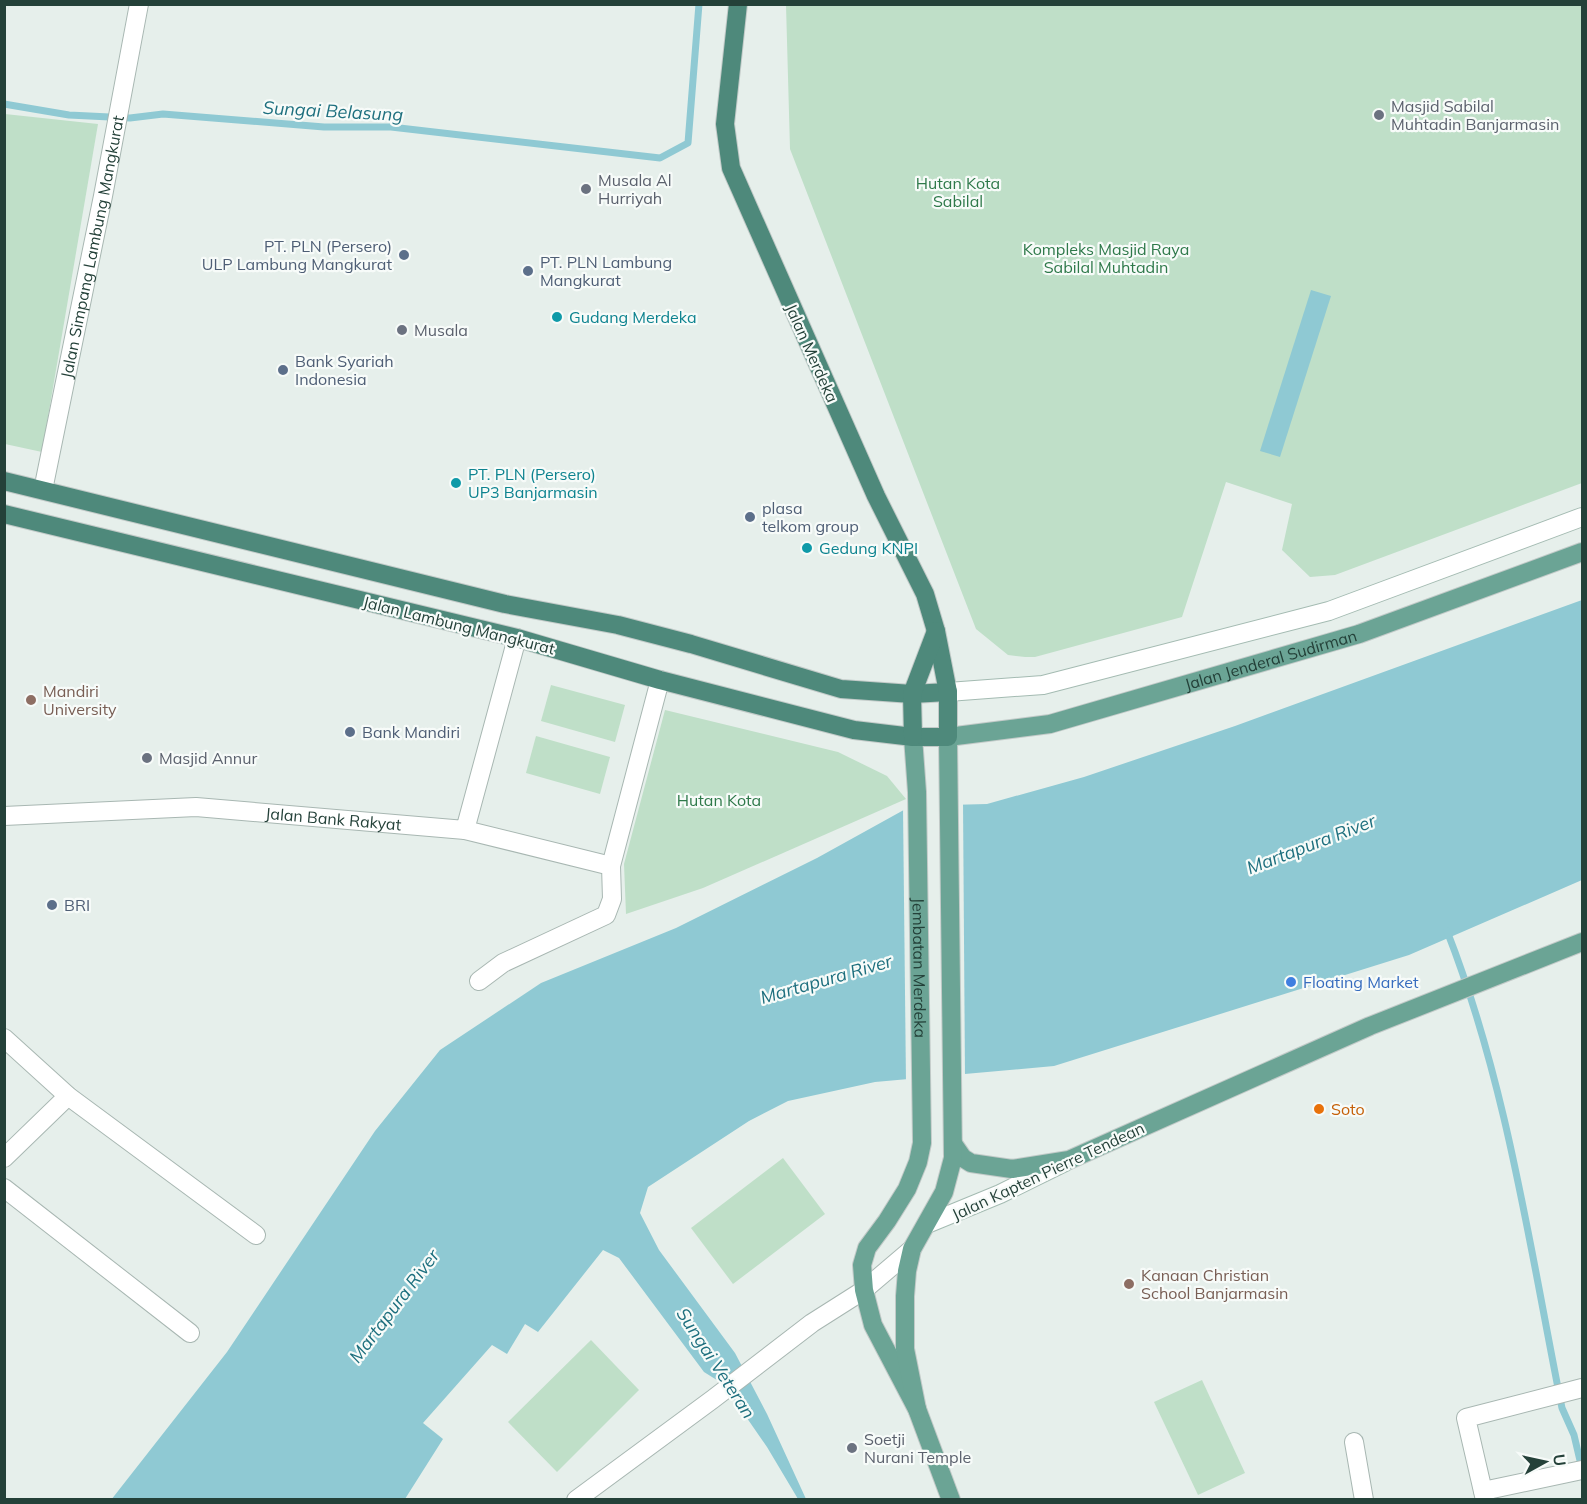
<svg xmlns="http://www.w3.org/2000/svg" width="1587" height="1504" viewBox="0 0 1587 1504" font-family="Mulish,sans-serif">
	<rect width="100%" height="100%" fill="#e6efeb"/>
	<g fill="#bfdfc8">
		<path d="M 786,5 L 1582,5 L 1582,483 L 1335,575 L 1310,577 L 1282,550 L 1292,504 L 1226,482 L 1182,617 L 1035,657 L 1025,657 L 1008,655 L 976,629 L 790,149 Z"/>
		<path d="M 5,114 L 98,124 L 42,452 L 5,444 Z"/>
		<path d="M 551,685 L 625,705 L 615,742 L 541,721 Z"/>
		<path d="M 665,710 L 838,752 L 887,776 L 906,799 L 703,888 L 626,914 L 624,864 Z"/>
		<path d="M 536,736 L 610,757 L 600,794 L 526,773 Z"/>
		<path d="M 783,1158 L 825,1214 L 733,1284 L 691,1228 Z"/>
		<path d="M 591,1340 L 639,1390 L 557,1472 L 508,1422 Z"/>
		<path d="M 1202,1380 L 1245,1473 L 1198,1495 L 1154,1402 Z"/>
	</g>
	<g fill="#8fc9d3">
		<path d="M 1311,290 L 1331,296 L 1280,457 L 1260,451 Z"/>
		<path d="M 1582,600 L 1582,880 L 1409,955 L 1054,1066 L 875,1082 L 788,1101 L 749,1121 L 648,1187 L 640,1213 L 659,1250 L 735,1353 L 767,1414 L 806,1499 L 798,1499 L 767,1447 L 740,1408 L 720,1382 L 704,1372 L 619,1258 L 603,1250 L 538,1332 L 525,1324 L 507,1354 L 492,1345 L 423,1423 L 443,1439 L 405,1499 L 111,1500 L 227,1352 L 375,1131 L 440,1050 L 541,983 L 676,928 L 817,858 L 911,806 L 987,804 L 1084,777 L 1235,726 Z"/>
	</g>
	<path fill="#e6efeb" d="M 963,802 L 965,1077 L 906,1083 L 903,807 L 911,803 Z"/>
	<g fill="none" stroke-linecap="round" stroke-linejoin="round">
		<g stroke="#8fc9d3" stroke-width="7">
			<path d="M 4,104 L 69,115 L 130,118 L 163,114 L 324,127 L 391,127 L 660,158 L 688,143 L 699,4"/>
			<path d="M 1447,931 C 1507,1084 1530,1249 1562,1408 L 1574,1435 L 1582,1469"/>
		</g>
		<g stroke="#a8b7b2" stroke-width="20">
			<g id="minor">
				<path id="s1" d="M 43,490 L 103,196 L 139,4"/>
				<path id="s2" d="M 4,816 L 196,807 L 465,830 L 517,638"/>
				<path d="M 465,830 L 611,866 L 612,899 L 606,915 L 503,963 L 479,981"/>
				<path d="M 611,866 L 660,680"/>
				<path d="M 4,1038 L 68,1096 L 256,1235"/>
				<path d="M 4,1158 L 68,1096"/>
				<path d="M 4,1188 L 190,1333"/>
				<path d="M 1354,1442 L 1364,1500"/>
				<path d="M 1483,1491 L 1582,1470"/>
				<path d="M 1485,1500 L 1466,1418 L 1582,1388"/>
			</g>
		</g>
		<g stroke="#a8b7b2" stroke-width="20">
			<path id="tertiary" d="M 576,1500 L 713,1399 L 812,1323 L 864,1290 L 912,1249"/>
		</g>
		<g stroke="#a4bbb2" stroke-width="20">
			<g id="secondary">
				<path d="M 948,692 L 1043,685 L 1329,611 L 1582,517"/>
				<path d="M 927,1224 L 1000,1194 L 1065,1162"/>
			</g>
		</g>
		<g stroke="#c2cac8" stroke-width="20">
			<g id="primary">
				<path id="s3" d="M 913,737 L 917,792 L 922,1143 L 918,1162 L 907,1189 L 887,1221 L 867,1248 L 862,1265 L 864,1290 L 873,1325 L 917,1409 L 951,1500"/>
				<path d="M 954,1145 L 963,1158 L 971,1163 L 1012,1169 L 1069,1160 L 1370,1026 L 1582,942"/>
				<path id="s4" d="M 917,1409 L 905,1349 L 905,1296 L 907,1271 L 912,1249 L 944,1192 L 953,1158 L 948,737 L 1050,724 L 1359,634 L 1582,552"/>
			</g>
		</g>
		<g stroke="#c2cac8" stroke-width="20">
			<g id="trunk">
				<path d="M 4,481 L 505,604 L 618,625 L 691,644 L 841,689 L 912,694 L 948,692"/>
				<path d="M 4,514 L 517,638 L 660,680 L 854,730 L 913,737 L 948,737 L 948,692 L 936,631 L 925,594 L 876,496 L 731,168 L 725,124 L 738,4"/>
				<path d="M 913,737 L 912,694 L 936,631"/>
			</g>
		</g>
		<use href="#minor" stroke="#fff" stroke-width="18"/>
		<use href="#tertiary" stroke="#fff" stroke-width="18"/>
		<use href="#secondary" stroke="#fff" stroke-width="18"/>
		<use href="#primary" stroke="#6ba495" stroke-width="18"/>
		<use href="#trunk" stroke="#4e897b" stroke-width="18"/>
	</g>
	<g fill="#6b7280" stroke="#f7fbf9" stroke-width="2">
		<circle cx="1379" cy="115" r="6"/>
		<circle cx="586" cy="189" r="6"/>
		<circle cx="402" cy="330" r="6"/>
		<circle cx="147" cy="758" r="6"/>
		<circle cx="852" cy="1448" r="6"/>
	</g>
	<g fill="#5c6f8a" stroke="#f7fbf9" stroke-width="2">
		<circle cx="404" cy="255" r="6"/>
		<circle cx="528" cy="271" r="6"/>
		<circle cx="283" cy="370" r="6"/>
		<circle cx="750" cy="517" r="6"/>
		<circle cx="350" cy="732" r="6"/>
		<circle cx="52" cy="905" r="6"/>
	</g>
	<g fill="#0f9aa8" stroke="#f7fbf9" stroke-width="2">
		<circle cx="557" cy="317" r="6"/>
		<circle cx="456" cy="483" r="6"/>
		<circle cx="807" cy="548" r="6"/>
	</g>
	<g fill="#8d6e63" stroke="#f7fbf9" stroke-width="2">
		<circle cx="31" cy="700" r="6"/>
		<circle cx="1129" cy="1284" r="6"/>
	</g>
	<circle fill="#3f7fe0" stroke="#f7fbf9" stroke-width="2" cx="1291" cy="982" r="6"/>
	<circle fill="#e8710a" stroke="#f7fbf9" stroke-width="2" cx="1319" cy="1109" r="6"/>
	<g text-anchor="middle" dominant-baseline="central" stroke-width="4.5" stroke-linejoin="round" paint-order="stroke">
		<g font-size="16" fill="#5b616d" stroke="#f7fbf9" text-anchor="start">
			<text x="1391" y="106">Masjid Sabilal<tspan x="1391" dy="18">Muhtadin Banjarmasin</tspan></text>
			<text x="598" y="180">Musala Al<tspan x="598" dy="18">Hurriyah</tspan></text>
			<text x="414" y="330">Musala</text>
			<text x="159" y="758">Masjid Annur</text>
			<text x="864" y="1439">Soetji<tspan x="864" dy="18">Nurani Temple</tspan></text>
		</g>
		<g font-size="16" fill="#2e794a" stroke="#f7fbf9">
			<text x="958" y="183">Hutan Kota<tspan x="958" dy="18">Sabilal</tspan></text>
			<text x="1106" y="249">Kompleks Masjid Raya<tspan x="1106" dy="18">Sabilal Muhtadin</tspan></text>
			<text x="719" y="800">Hutan Kota</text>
		</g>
		<g font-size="16" fill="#4e5e75" stroke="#f7fbf9" text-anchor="start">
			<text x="392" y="246" text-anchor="end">PT. PLN (Persero)<tspan x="392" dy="18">ULP Lambung Mangkurat</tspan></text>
			<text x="540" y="262">PT. PLN Lambung<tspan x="540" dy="18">Mangkurat</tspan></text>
			<text x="295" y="361">Bank Syariah<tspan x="295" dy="18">Indonesia</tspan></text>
			<text x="762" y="508">plasa<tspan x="762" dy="18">telkom group</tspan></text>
			<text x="362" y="732">Bank Mandiri</text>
			<text x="64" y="905">BRI</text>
		</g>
		<g font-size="16" fill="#244139" stroke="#f7fbf9">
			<text stroke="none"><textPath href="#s1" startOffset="248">Jalan Simpang Lambung Mangkurat</textPath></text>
			<text transform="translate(812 353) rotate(66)">Jalan Merdeka</text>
			<text transform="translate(459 625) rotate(14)">Jalan Lambung Mangkurat</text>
			<text stroke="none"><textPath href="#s4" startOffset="1016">Jalan Jenderal Sudirman</textPath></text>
			<text stroke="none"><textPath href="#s2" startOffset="330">Jalan Bank Rakyat</textPath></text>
			<text stroke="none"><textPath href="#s3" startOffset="231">Jembatan Merdeka</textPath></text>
			<text transform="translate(1048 1171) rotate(-25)">Jalan Kapten Pierre Tendean</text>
		</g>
		<g font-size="16" fill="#0d838f" stroke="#f7fbf9" text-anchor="start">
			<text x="569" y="317">Gudang Merdeka</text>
			<text x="468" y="474">PT. PLN (Persero)<tspan x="468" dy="18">UP3 Banjarmasin</tspan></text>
			<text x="819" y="548">Gedung KNPI</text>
		</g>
		<g font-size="16" fill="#785e54" stroke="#f7fbf9" text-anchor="start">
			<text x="43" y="691">Mandiri<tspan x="43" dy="18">University</tspan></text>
			<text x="1141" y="1275">Kanaan Christian<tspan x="1141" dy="18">School Banjarmasin</tspan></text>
		</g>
		<g font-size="16" fill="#366cbe" stroke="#f7fbf9" text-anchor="start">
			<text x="1303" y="982">Floating Market</text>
		</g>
		<g font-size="16" fill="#c56008" stroke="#f7fbf9" text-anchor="start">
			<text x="1331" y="1109">Soto</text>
		</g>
		<g font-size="18" font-style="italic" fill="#1d6f7e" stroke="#f7fbf9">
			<text transform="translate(333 111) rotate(3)">Sungai Belasung</text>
			<text transform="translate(1311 844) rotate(-21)">Martapura River</text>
			<text transform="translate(826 979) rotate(-16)">Martapura River</text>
			<text transform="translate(394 1306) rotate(-53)">Martapura River</text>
			<text transform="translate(716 1363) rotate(57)">Sungai Veteran</text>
		</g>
	</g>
	<rect width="1587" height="1504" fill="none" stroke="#244139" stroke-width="12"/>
	<g transform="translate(1545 1462) rotate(82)" stroke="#f7fbf9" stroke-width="4.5" paint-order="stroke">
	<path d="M0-4.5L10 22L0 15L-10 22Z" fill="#244139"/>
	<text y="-9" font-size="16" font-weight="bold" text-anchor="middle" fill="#244139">U</text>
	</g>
</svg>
